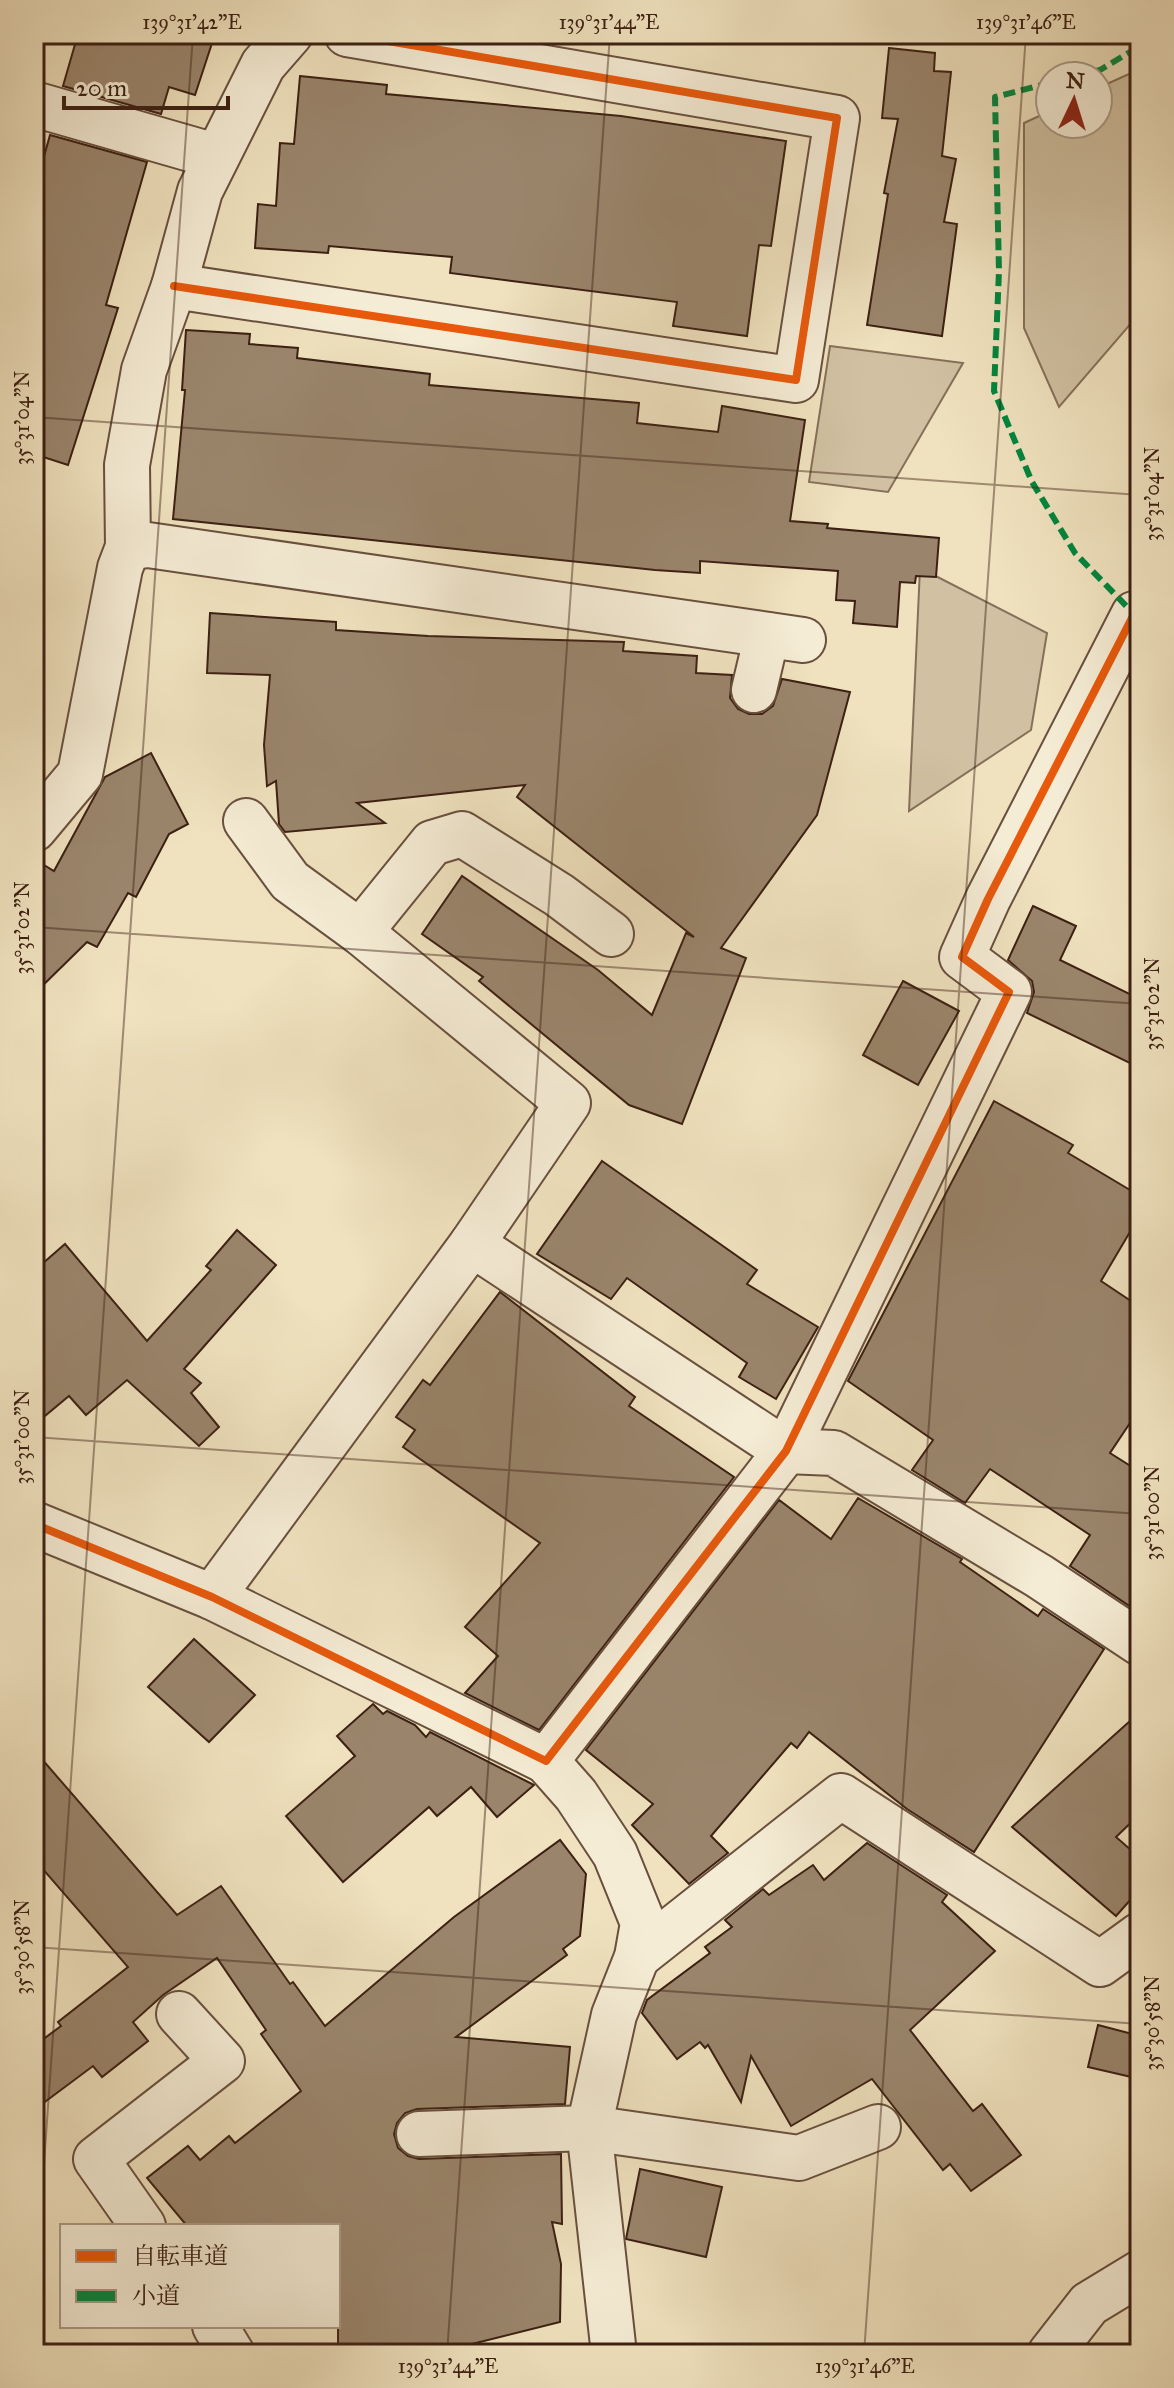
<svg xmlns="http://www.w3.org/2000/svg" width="1174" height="2388" viewBox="0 0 1174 2388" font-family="'IM FELL Great Primer','Noto Serif JP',serif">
	<rect width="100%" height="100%" fill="#f0e2bf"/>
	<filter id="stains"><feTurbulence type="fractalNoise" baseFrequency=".0025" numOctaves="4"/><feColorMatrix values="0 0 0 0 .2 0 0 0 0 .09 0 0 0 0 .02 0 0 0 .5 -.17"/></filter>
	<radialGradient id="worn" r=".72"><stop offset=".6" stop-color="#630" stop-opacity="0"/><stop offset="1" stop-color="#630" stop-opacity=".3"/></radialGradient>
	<g fill="#d1c1a2" stroke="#86705a" stroke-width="2">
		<path d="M 1140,69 L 1140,313 L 1059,407 L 1024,328 L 1024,123 L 1050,111 L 1050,124 L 1098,124 L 1098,88 Z"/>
		<path d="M 830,346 L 963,363 L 888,492 L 809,482 Z"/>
		<path d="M 920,568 L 1047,633 L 1031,730 L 909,811 Z"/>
	</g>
	<g fill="#9a856c" stroke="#3c2013" stroke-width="2">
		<path d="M 78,34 L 215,34 L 195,95 L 169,87 L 161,114 L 63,86 Z"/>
		<path d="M 889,48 L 935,53 L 934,71 L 951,72 L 942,156 L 956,159 L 944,222 L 957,224 L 942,336 L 867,325 L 888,194 L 884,193 L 898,119 L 882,118 Z"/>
		<path d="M 300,76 L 387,85 L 386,94 L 621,116 L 786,141 L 771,246 L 759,245 L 747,336 L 673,326 L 677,302 L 450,273 L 452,257 L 329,246 L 328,253 L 255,248 L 258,204 L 276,206 L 280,143 L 294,144 Z"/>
		<path d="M 50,135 L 147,162 L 106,305 L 118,308 L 68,465 L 34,454 L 34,192 Z"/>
		<path d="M 186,330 L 250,334 L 249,344 L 298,348 L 297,358 L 430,374 L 429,385 L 639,403 L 637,423 L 718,432 L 722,406 L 805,420 L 790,521 L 828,524 L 827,528 L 939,538 L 936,577 L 916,576 L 915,583 L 900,582 L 897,627 L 853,623 L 855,601 L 836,600 L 838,571 L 700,561 L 700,573 L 655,570 L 173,519 L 185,390 L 182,390 Z"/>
		<path d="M 210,613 L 336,622 L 336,630 L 428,636 L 624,642 L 623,651 L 697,656 L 696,673 L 732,675 L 730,698 L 738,709 L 749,714 L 762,714 L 773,706 L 782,679 L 850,692 L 817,815 L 721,948 L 746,958 L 682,1124 L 629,1105 L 479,981 L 483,977 L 422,934 L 462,876 L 598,970 L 652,1015 L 686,933 L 694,937 L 517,797 L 525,785 L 357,803 L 385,823 L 285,832 L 279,824 L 276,781 L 267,786 L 264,745 L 270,675 L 207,673 Z"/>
		<path d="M 151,753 L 188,824 L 169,834 L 136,897 L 128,893 L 97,947 L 87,942 L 34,994 L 34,859 L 54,871 L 105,777 Z"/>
		<path d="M 1033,906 L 1076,926 L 1060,960 L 1140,999 L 1140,1068 L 1027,1013 L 1034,992 L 1032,981 L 1008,960 Z"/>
		<path d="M 903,981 L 959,1011 L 918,1085 L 863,1055 Z"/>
		<path d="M 994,1101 L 1073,1145 L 1068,1153 L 1140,1196 L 1140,1215 L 1101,1281 L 1140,1307 L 1140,1408 L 1110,1453 L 1140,1472 L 1140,1594 L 1131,1607 L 1070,1566 L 1090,1535 L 990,1469 L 965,1503 L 912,1470 L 933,1440 L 848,1381 Z"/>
		<path d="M 602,1161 L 757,1270 L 747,1284 L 818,1327 L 776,1399 L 739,1377 L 747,1363 L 627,1278 L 611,1299 L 537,1254 Z"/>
		<path d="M 237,1230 L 276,1265 L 184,1369 L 201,1383 L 191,1393 L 219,1427 L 199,1446 L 127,1380 L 86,1415 L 69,1396 L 34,1425 L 34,1271 L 65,1244 L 147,1341 L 211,1270 L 206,1266 Z"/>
		<path d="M 500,1292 L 635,1397 L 629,1406 L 734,1477 L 539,1730 L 465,1693 L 498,1656 L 465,1627 L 540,1543 L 403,1447 L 415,1430 L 396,1417 L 423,1380 L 430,1385 Z"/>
		<path d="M 858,1498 L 962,1559 L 960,1562 L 1038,1616 L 1043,1609 L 1104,1649 L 974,1852 L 907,1809 L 809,1732 L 797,1748 L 791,1743 L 711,1836 L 728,1853 L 689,1884 L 632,1825 L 653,1804 L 586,1750 L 779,1500 L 831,1539 Z"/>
		<path d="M 194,1639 L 255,1695 L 209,1742 L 148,1687 Z"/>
		<path d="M 373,1704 L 383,1714 L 387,1711 L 415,1725 L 426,1737 L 430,1732 L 534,1785 L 497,1817 L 471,1787 L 437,1816 L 429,1807 L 343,1882 L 286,1816 L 355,1756 L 337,1736 Z"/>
		<path d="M 1140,1712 L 1140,1814 L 1116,1837 L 1140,1858 L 1140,1889 L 1116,1916 L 1012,1827 Z"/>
		<path d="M 34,1750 L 177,1915 L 221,1886 L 290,1984 L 293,1982 L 325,2026 L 454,1917 L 560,1840 L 586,1874 L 580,1936 L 563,1949 L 567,1955 L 456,2037 L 570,2047 L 565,2104 L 417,2109 L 405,2113 L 397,2123 L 394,2134 L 398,2148 L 408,2156 L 419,2159 L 561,2154 L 562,2224 L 552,2222 L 561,2264 L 560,2322 L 472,2344 L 475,2354 L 338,2354 L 338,2226 L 187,2226 L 147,2178 L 188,2146 L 200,2160 L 229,2136 L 235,2143 L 301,2091 L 261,2034 L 266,2030 L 217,1958 L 163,1995 L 133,2022 L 148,2041 L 102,2077 L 93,2066 L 34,2110 L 34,2046 L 61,2026 L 58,2022 L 128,1967 L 34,1859 Z"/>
		<path d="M 867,1843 L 947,1895 L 942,1902 L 995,1951 L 910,2030 L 973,2111 L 982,2104 L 1021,2155 L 971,2191 L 950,2164 L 943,2170 L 872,2079 L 791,2126 L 751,2056 L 741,2102 L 708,2045 L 705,2048 L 700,2042 L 677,2059 L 642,2013 L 647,2000 L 710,1953 L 705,1947 L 732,1927 L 725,1920 L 763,1889 L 769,1895 L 813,1865 L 824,1880 Z"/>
		<path d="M 1098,2025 L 1140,2036 L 1140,2079 L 1088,2067 Z"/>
		<path d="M 640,2169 L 722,2187 L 706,2257 L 626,2239 Z"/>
	</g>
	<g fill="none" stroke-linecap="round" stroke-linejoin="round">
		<g stroke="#69503e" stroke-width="48">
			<g id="minor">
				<path d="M 34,104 L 215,156"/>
				<path d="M 174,286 L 796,380 L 837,118 L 347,34"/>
				<path d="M 128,547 L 148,545 L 803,640"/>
				<path d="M 754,690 L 767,635"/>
				<path d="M 246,821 L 290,881 L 360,932 L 568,1103 L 472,1244"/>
				<path d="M 34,829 L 80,774 L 120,568 L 128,547 L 127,465 L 144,370 L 174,286 L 200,191 L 263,65 L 290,34"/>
				<path d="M 360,932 L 432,843 L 462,834 L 559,895 L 611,934"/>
				<path d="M 34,1524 L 212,1597 L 546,1761 L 786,1451 L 1009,992 L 962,957 L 988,899 L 1134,614"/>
				<path d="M 212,1597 L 472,1244 L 786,1451 L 834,1453 L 1039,1576 L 1140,1643"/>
				<path d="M 546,1761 L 576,1795 L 615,1854 L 643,1923 L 637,1957 L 614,2015 L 589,2128 L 614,2354"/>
				<path d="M 637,1957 L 841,1796 L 1100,1964 L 1140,1935"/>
				<path d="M 419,2134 L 589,2128 L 799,2158 L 878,2127"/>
				<path d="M 143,2226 L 96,2159 L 222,2061 L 179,2014"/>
				<path d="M 215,2326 L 232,2354"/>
				<path d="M 1050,2354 L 1089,2304 L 1140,2273"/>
			</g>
		</g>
		<use href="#minor" stroke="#f5ecd5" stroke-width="44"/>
		<g stroke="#00873e" stroke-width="6" stroke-dasharray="12 6" stroke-linecap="butt">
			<path d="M 1078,76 L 1100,70 L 1140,46"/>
			<path d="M 1050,83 L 995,97 L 999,271 L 994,391 L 1032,482 L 1075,553 L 1134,614"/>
		</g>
		<g stroke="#f5ecd5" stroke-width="13">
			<g id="cycleway">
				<path d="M 174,286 L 796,380 L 837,118 L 347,34"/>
				<path d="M 34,1524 L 212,1597 L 546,1761 L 786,1451 L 1009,992 L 962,957 L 988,899 L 1134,614"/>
			</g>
		</g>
		<use href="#cycleway" stroke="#e8590c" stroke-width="8"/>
	</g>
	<path fill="none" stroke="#3c2013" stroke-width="2" stroke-opacity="0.45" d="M 34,417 L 1140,495M 34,927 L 1140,1004M 34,1437 L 1140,1514M 34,1947 L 1140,2024M 34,2307 L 193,34M 447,2354 L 610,34M 864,2354 L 1026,34"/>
	<rect width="1174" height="2388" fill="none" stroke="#f0e2bf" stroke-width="88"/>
	<rect x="60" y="2224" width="280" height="104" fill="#f5ecd5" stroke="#ab9a87" stroke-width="2"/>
	<rect x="76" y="2250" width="40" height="12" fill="#e8590c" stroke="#ab9a87" stroke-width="2"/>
	<text x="132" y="2264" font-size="24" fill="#3c2013">自転車道</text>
	<rect x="76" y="2290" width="40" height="12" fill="#00873e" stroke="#ab9a87" stroke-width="2"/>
	<text x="132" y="2304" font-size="24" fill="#3c2013">小道</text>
	<g transform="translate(1074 100) rotate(4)"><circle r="38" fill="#f5ecd5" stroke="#ab9a87" stroke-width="2"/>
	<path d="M0-6L14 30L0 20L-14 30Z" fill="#8f2418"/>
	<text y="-12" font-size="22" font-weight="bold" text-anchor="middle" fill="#3c2013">N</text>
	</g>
	<path d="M64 96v12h164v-12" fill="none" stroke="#3c2013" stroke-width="4"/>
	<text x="76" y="96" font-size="24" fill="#3c2013" stroke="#f5ecd5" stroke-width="6" paint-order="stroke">20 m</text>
	<rect x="44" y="44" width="1086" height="2300" fill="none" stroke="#3c2013" stroke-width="3"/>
	<g font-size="20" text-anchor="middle" fill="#3c2013">
		<text x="192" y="29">139°31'42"E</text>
		<text x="609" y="29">139°31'44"E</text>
		<text x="1026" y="29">139°31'46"E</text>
		<text transform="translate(22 418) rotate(-90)" y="7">35°31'04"N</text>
		<text transform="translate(1152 494) rotate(-90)" y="7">35°31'04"N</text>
		<text transform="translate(22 928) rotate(-90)" y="7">35°31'02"N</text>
		<text transform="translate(1152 1004) rotate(-90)" y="7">35°31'02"N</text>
		<text transform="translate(22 1437) rotate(-90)" y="7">35°31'00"N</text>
		<text transform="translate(1152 1513) rotate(-90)" y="7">35°31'00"N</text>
		<text transform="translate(22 1947) rotate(-90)" y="7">35°30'58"N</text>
		<text transform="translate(1152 2023) rotate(-90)" y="7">35°30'58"N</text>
		<text x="448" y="2373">139°31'44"E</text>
		<text x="865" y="2373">139°31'46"E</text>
	</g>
	<rect width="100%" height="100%" filter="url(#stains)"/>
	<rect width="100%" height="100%" fill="url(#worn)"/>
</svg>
